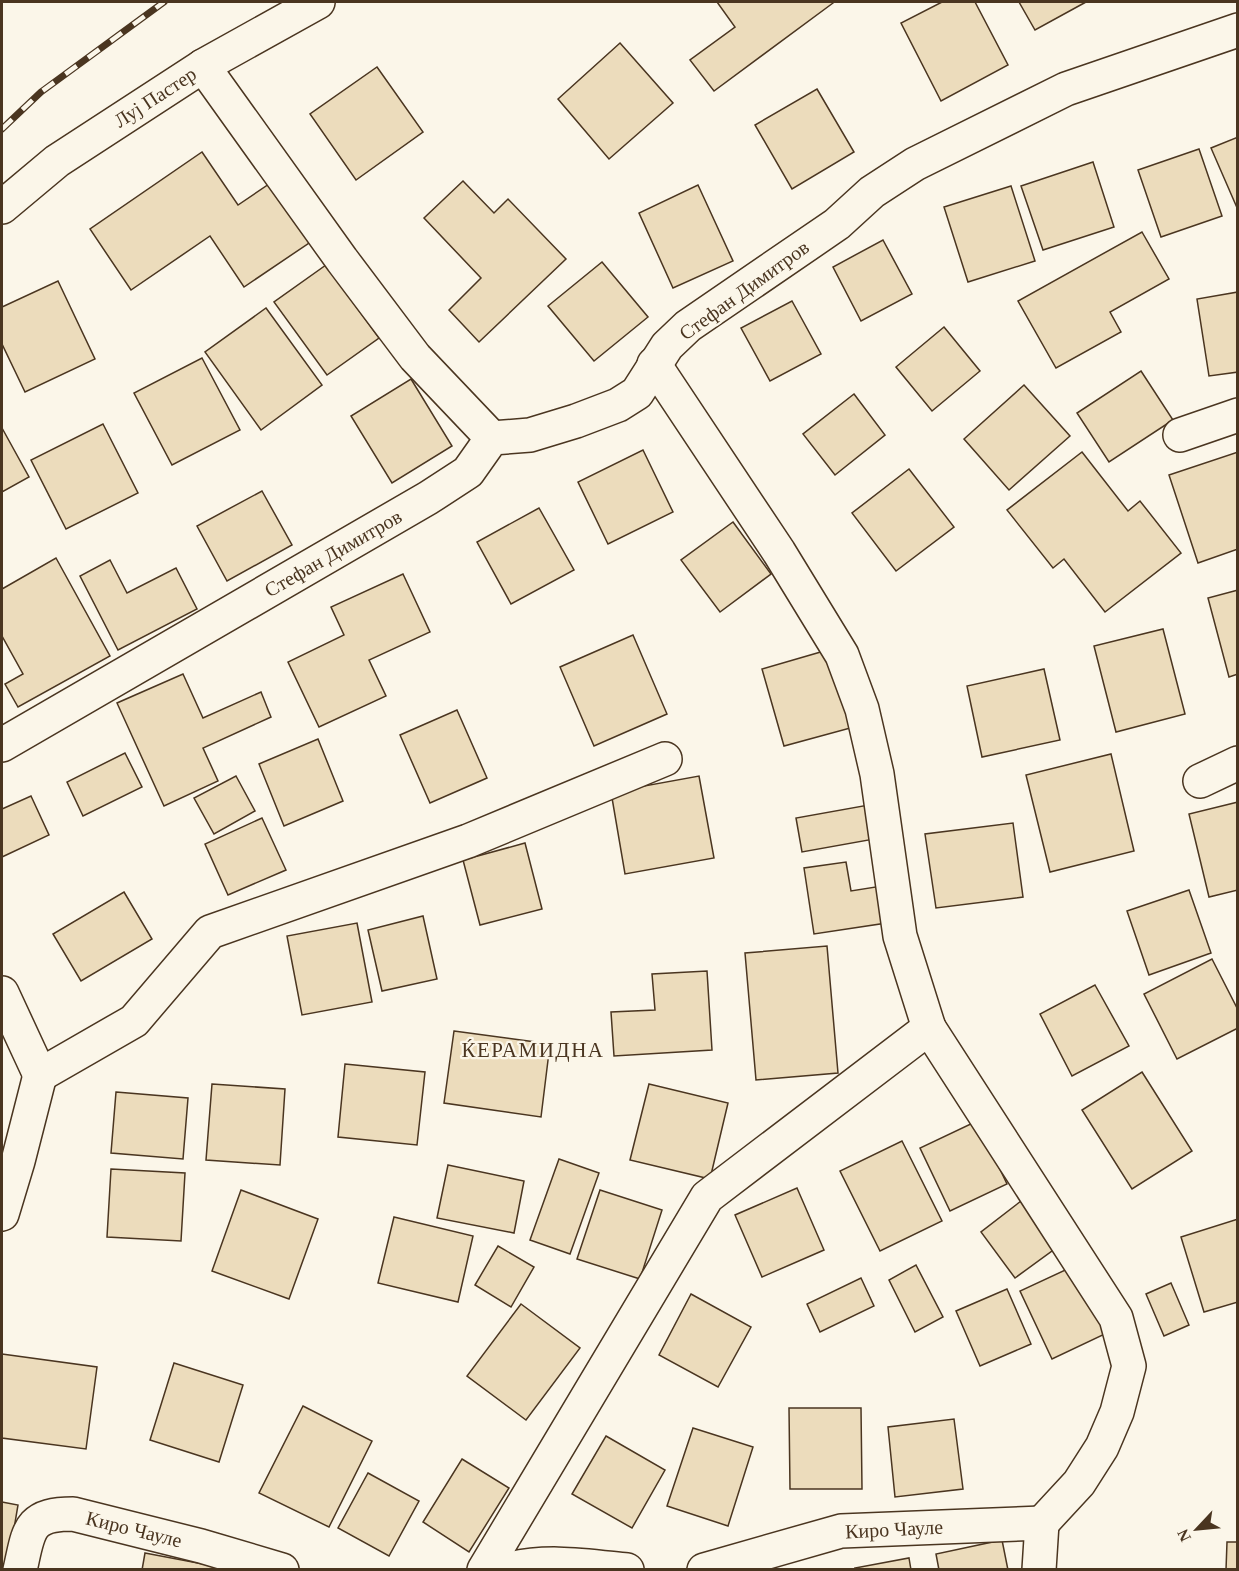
<svg xmlns="http://www.w3.org/2000/svg" width="1239" height="1571" viewBox="0 0 1239 1571" font-family="'Times New Roman',serif">
	<rect width="100%" height="100%" fill="#fbf6e9"/>
	<g fill="#ecdcbc" stroke="#4a3520" stroke-width="1.5">
		<path d="M 717,2 L 832,2 L 833,3 L 714,91 L 690,60 L 735,27 Z"/>
		<path d="M 942,2 L 975,2 L 1008,65 L 941,101 L 901,23 Z"/>
		<path d="M 1019,2 L 1086,2 L 1035,30 Z"/>
		<path d="M 620,43 L 673,103 L 609,159 L 558,99 Z"/>
		<path d="M 377,67 L 423,132 L 356,180 L 310,114 Z"/>
		<path d="M 817,89 L 854,152 L 792,189 L 755,125 Z"/>
		<path d="M 1238,137 L 1238,210 L 1211,148 Z"/>
		<path d="M 1199,149 L 1222,216 L 1161,237 L 1138,170 Z"/>
		<path d="M 202,152 L 238,205 L 275,180 L 315,239 L 244,287 L 210,236 L 131,290 L 90,229 Z"/>
		<path d="M 1093,162 L 1114,227 L 1043,250 L 1021,186 Z"/>
		<path d="M 463,181 L 494,213 L 508,199 L 566,259 L 479,342 L 449,310 L 481,278 L 424,218 Z"/>
		<path d="M 698,185 L 733,261 L 673,288 L 639,213 Z"/>
		<path d="M 1011,186 L 1035,261 L 968,282 L 944,207 Z"/>
		<path d="M 1142,232 L 1169,279 L 1110,312 L 1121,332 L 1056,368 L 1018,301 Z"/>
		<path d="M 883,240 L 912,294 L 861,321 L 833,267 Z"/>
		<path d="M 602,262 L 648,317 L 594,361 L 548,306 Z"/>
		<path d="M 326,265 L 379,338 L 327,375 L 274,302 Z"/>
		<path d="M 58,281 L 95,359 L 25,392 L 2,344 L 2,307 Z"/>
		<path d="M 1238,292 L 1238,372 L 1209,376 L 1197,299 Z"/>
		<path d="M 792,301 L 821,354 L 770,381 L 741,328 Z"/>
		<path d="M 266,308 L 322,385 L 261,430 L 205,352 Z"/>
		<path d="M 944,327 L 980,371 L 932,411 L 896,367 Z"/>
		<path d="M 202,358 L 240,430 L 172,465 L 134,393 Z"/>
		<path d="M 1141,371 L 1173,420 L 1109,462 L 1077,413 Z"/>
		<path d="M 411,379 L 452,446 L 392,483 L 351,416 Z"/>
		<path d="M 1024,385 L 1070,436 L 1009,490 L 964,439 Z"/>
		<path d="M 854,394 L 885,435 L 835,475 L 803,434 Z"/>
		<path d="M 103,424 L 138,493 L 66,529 L 31,460 Z"/>
		<path d="M 2,428 L 29,477 L 2,492 Z"/>
		<path d="M 643,450 L 673,512 L 608,544 L 578,482 Z"/>
		<path d="M 1082,452 L 1128,511 L 1140,501 L 1181,553 L 1105,612 L 1064,559 L 1053,568 L 1007,510 Z"/>
		<path d="M 1238,452 L 1238,549 L 1198,563 L 1169,475 Z"/>
		<path d="M 909,469 L 954,527 L 896,571 L 852,513 Z"/>
		<path d="M 262,491 L 292,545 L 227,581 L 197,526 Z"/>
		<path d="M 539,508 L 574,570 L 511,604 L 477,542 Z"/>
		<path d="M 733,522 L 771,574 L 720,612 L 681,560 Z"/>
		<path d="M 56,558 L 110,656 L 18,707 L 5,684 L 23,674 L 2,636 L 2,589 Z"/>
		<path d="M 110,560 L 127,593 L 176,568 L 197,609 L 118,650 L 80,576 Z"/>
		<path d="M 403,574 L 430,632 L 369,660 L 386,696 L 319,727 L 288,662 L 344,635 L 331,607 Z"/>
		<path d="M 1238,590 L 1238,674 L 1229,677 L 1208,598 Z"/>
		<path d="M 1163,629 L 1185,714 L 1116,732 L 1094,646 Z"/>
		<path d="M 633,635 L 667,714 L 594,746 L 560,667 Z"/>
		<path d="M 831,649 L 854,727 L 784,746 L 762,669 Z"/>
		<path d="M 1044,669 L 1060,740 L 982,757 L 967,686 Z"/>
		<path d="M 183,674 L 203,718 L 261,692 L 271,717 L 203,748 L 218,781 L 164,806 L 117,703 Z"/>
		<path d="M 457,710 L 487,778 L 430,803 L 400,735 Z"/>
		<path d="M 318,739 L 343,801 L 284,826 L 259,764 Z"/>
		<path d="M 125,753 L 142,787 L 83,816 L 67,782 Z"/>
		<path d="M 1111,754 L 1134,851 L 1050,872 L 1026,775 Z"/>
		<path d="M 236,776 L 255,811 L 214,834 L 194,798 Z"/>
		<path d="M 699,776 L 714,858 L 625,874 L 611,792 Z"/>
		<path d="M 31,796 L 49,835 L 2,857 L 2,809 Z"/>
		<path d="M 1238,802 L 1238,890 L 1209,897 L 1189,814 Z"/>
		<path d="M 874,804 L 880,838 L 802,852 L 796,818 Z"/>
		<path d="M 262,818 L 286,870 L 228,895 L 205,844 Z"/>
		<path d="M 1013,823 L 1023,897 L 936,908 L 925,834 Z"/>
		<path d="M 525,843 L 542,909 L 480,925 L 463,860 Z"/>
		<path d="M 846,862 L 851,891 L 888,885 L 893,922 L 814,934 L 804,868 Z"/>
		<path d="M 1189,890 L 1211,953 L 1149,975 L 1127,911 Z"/>
		<path d="M 124,892 L 152,939 L 81,981 L 53,934 Z"/>
		<path d="M 423,916 L 437,979 L 382,991 L 368,930 Z"/>
		<path d="M 357,923 L 372,1002 L 302,1015 L 287,936 Z"/>
		<path d="M 827,946 L 838,1073 L 756,1080 L 745,953 Z"/>
		<path d="M 1212,959 L 1238,1010 L 1238,1028 L 1177,1059 L 1144,994 Z"/>
		<path d="M 707,971 L 712,1050 L 614,1056 L 611,1012 L 655,1010 L 652,974 Z"/>
		<path d="M 1095,985 L 1129,1046 L 1072,1076 L 1040,1014 Z"/>
		<path d="M 454,1031 L 550,1044 L 541,1117 L 444,1103 Z"/>
		<path d="M 345,1064 L 425,1072 L 417,1145 L 338,1137 Z"/>
		<path d="M 1142,1072 L 1192,1151 L 1132,1189 L 1082,1110 Z"/>
		<path d="M 212,1084 L 285,1089 L 280,1165 L 206,1160 Z"/>
		<path d="M 649,1084 L 728,1103 L 710,1179 L 630,1160 Z"/>
		<path d="M 116,1092 L 188,1098 L 183,1159 L 111,1153 Z"/>
		<path d="M 977,1121 L 1007,1184 L 950,1211 L 920,1148 Z"/>
		<path d="M 902,1141 L 942,1221 L 880,1251 L 840,1171 Z"/>
		<path d="M 559,1159 L 599,1173 L 570,1254 L 530,1240 Z"/>
		<path d="M 448,1165 L 524,1181 L 514,1233 L 437,1218 Z"/>
		<path d="M 111,1169 L 185,1173 L 181,1241 L 107,1237 Z"/>
		<path d="M 797,1188 L 824,1250 L 762,1277 L 735,1215 Z"/>
		<path d="M 241,1190 L 318,1219 L 289,1299 L 212,1271 Z"/>
		<path d="M 600,1190 L 662,1210 L 640,1279 L 577,1259 Z"/>
		<path d="M 1021,1201 L 1056,1248 L 1015,1278 L 981,1232 Z"/>
		<path d="M 394,1217 L 473,1236 L 458,1302 L 378,1283 Z"/>
		<path d="M 1238,1219 L 1238,1302 L 1204,1312 L 1181,1237 Z"/>
		<path d="M 498,1246 L 534,1267 L 511,1307 L 475,1285 Z"/>
		<path d="M 916,1265 L 943,1317 L 915,1332 L 889,1280 Z"/>
		<path d="M 1074,1266 L 1107,1333 L 1052,1359 L 1020,1291 Z"/>
		<path d="M 861,1278 L 874,1306 L 820,1332 L 807,1304 Z"/>
		<path d="M 1171,1283 L 1189,1325 L 1164,1336 L 1146,1294 Z"/>
		<path d="M 1007,1289 L 1031,1344 L 980,1366 L 956,1311 Z"/>
		<path d="M 691,1294 L 751,1327 L 718,1387 L 659,1355 Z"/>
		<path d="M 521,1304 L 580,1348 L 526,1420 L 467,1376 Z"/>
		<path d="M 2,1354 L 97,1367 L 86,1449 L 2,1438 Z"/>
		<path d="M 174,1363 L 243,1385 L 219,1462 L 150,1440 Z"/>
		<path d="M 303,1406 L 372,1441 L 329,1527 L 259,1493 Z"/>
		<path d="M 789,1408 L 861,1408 L 862,1489 L 790,1489 Z"/>
		<path d="M 954,1419 L 963,1489 L 895,1497 L 888,1427 Z"/>
		<path d="M 693,1428 L 753,1447 L 728,1526 L 667,1506 Z"/>
		<path d="M 606,1436 L 665,1470 L 632,1528 L 572,1494 Z"/>
		<path d="M 462,1459 L 509,1488 L 469,1552 L 423,1522 Z"/>
		<path d="M 368,1473 L 419,1501 L 389,1556 L 338,1528 Z"/>
		<path d="M 2,1502 L 18,1505 L 7,1570 L 2,1570 Z"/>
		<path d="M 1002,1540 L 1008,1570 L 939,1570 L 936,1554 Z"/>
		<path d="M 1227,1542 L 1238,1542 L 1238,1570 L 1226,1570 Z"/>
		<path d="M 145,1553 L 219,1567 L 219,1570 L 142,1570 Z"/>
		<path d="M 909,1558 L 911,1570 L 856,1570 L 855,1568 Z"/>
	</g>
	<g fill="none" stroke-linecap="round" stroke-linejoin="round">
		<g stroke="#4a3520" stroke-width="36">
			<g id="street">
				<path d="M 203,66 L 342,260 L 415,357 L 492,438"/>
				<path d="M 2,207 L 57,161 L 203,66 L 318,2"/>
				<path d="M 1180,435 L 1238,415"/>
				<path d="M 2,745 L 428,498 L 468,472 L 492,438 L 530,435 L 576,421 L 618,405 L 637,393 L 667,346 L 688,326 L 837,224 L 872,192 L 915,164 L 1066,89 L 1238,30"/>
				<path d="M 1200,781 L 1238,763"/>
				<path d="M 2,993 L 40,1075"/>
				<path d="M 929,1028 L 1116,1318 L 1129,1366 L 1117,1412 L 1102,1447 L 1079,1483 L 1042,1523"/>
				<path d="M 40,1075 L 134,1021 L 210,932 L 468,841 L 665,759"/>
				<path d="M 2,1214 L 18,1161 L 40,1075"/>
				<path d="M 20,1570 C 29,1531 27,1514 73,1514 L 201,1546 L 282,1570"/>
				<path d="M 484,1570 L 707,1197 L 929,1028 L 900,936 L 877,774 L 862,709 L 842,655 L 779,552 L 654,364"/>
				<path d="M 506,1570 C 545,1559 588,1566 627,1570"/>
				<path d="M 704,1570 L 841,1531 L 1042,1523 L 1039,1570"/>
			</g>
		</g>
		<use href="#street" stroke="#fbf6e9" stroke-width="33"/>
		<g stroke="#4a3520" stroke-width="7">
			<path id="rail" d="M 2,129 L 41,92 L 164,2"/>
		</g>
		<use href="#rail" stroke="#fbf6e9" stroke-width="4.5" stroke-dasharray="14" stroke-linecap="butt"/>
	</g>
	<g text-anchor="middle" dominant-baseline="central" stroke-width="4.5" stroke-linejoin="round" paint-order="stroke">
		<g font-size="20" fill="#4a3520" stroke="#fbf6e9">
			<text transform="translate(155 97) rotate(-33)">Луј Пастер</text>
			<text transform="translate(744 290) rotate(-36)">Стефан Димитров</text>
			<text transform="translate(333 553) rotate(-30)">Стефан Димитров</text>
			<text transform="translate(134 1529) rotate(14)">Киро Чауле</text>
			<text transform="translate(894 1529) rotate(-3)">Киро Чауле</text>
		</g>
		<g font-size="21" letter-spacing="1.5" fill="#4a3520" stroke="#fbf6e9">
			<text x="533" y="1050">ЌЕРАМИДНА</text>
		</g>
	</g>
	<rect width="1239" height="1571" fill="none" stroke="#4a3520" stroke-width="6"/>
	<g transform="translate(1197 1529) rotate(244)" stroke="#fbf6e9" stroke-width="4.5" paint-order="stroke">
	<path d="M0-4.5L10 22L0 15L-10 22Z" fill="#4a3520"/>
	<text y="-9" font-size="16" font-weight="bold" text-anchor="middle" fill="#4a3520">N</text>
	</g>
</svg>
